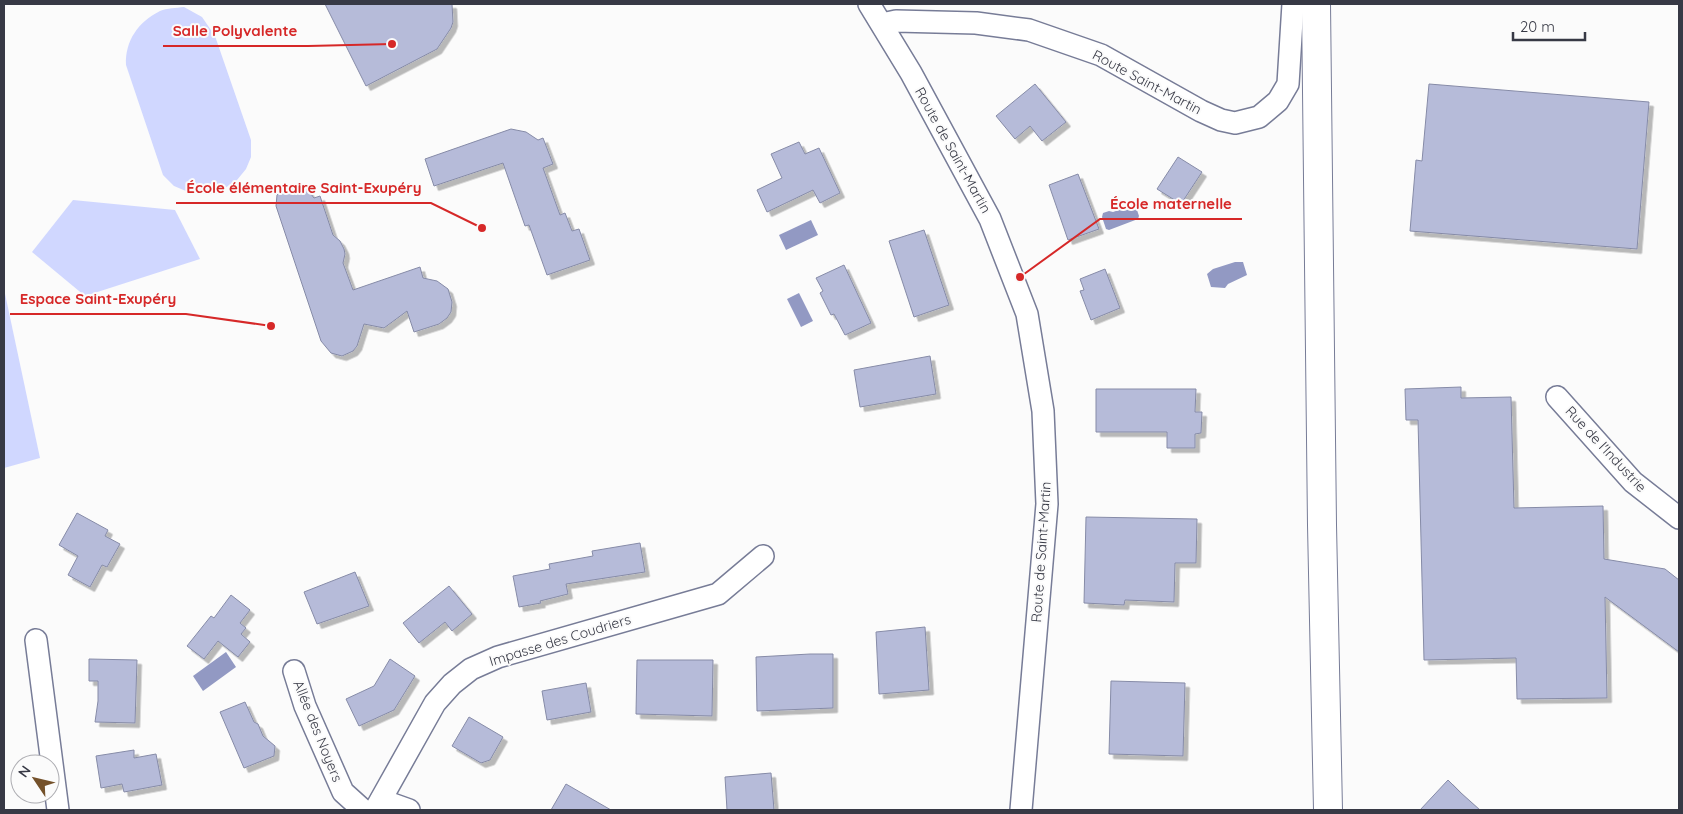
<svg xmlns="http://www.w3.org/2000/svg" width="1683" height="814" viewBox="0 0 1683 814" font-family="Quicksand,sans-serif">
	<defs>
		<filter id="shadow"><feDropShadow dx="4.5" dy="4.5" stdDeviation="0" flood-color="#0004"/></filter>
	</defs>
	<rect width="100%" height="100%" fill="#fbfbfb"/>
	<g fill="#d0d7ff">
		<path d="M 184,7 L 202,17 L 215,36 L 251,140 L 251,157 L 246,169 L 237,180 L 216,194 L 193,194 L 174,186 L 163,175 L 126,65 C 125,41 138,22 160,11 C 167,8 176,8 184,7 Z"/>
		<path d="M 73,200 L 175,210 L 200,259 L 85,296 L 32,252 Z"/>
		<path d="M 4,289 L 40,458 L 4,468 Z"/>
	</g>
	<g fill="#9299c3">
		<path d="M 1133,205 L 1136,207 L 1139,216 L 1138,219 L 1109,230 L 1106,229 L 1102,217 L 1103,213 L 1109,211 L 1113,212 Z"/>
		<path d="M 811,220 L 818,235 L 786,250 L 779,235 Z"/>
		<path d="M 1235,262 L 1243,262 L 1247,275 L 1228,284 L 1225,288 L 1211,287 L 1207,274 L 1213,269 Z"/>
		<path d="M 799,293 L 813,321 L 801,327 L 787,299 Z"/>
		<path d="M 226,652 L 236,667 L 203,691 L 193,676 Z"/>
	</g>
	<g fill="#b6bbd9" stroke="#868ba7" filter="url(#shadow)">
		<path d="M 325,4 L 452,4 L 453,22 L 451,28 L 437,49 L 366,86 Z"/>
		<path d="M 1035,84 L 1066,122 L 1042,141 L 1030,126 L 1015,139 L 996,116 Z"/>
		<path d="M 1429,84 L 1649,102 L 1637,249 L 1410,231 L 1416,160 L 1422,161 Z"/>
		<path d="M 511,129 L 526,132 L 538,140 L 543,138 L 553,164 L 543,168 L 560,215 L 565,213 L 572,231 L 579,229 L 590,260 L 547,275 L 529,225 L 525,226 L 503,163 L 434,186 L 425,159 Z"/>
		<path d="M 799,142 L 805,154 L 819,148 L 840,193 L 820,203 L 813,190 L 767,212 L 757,190 L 782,178 L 771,154 Z"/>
		<path d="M 1178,157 L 1202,172 L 1181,204 L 1157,189 Z"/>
		<path d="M 1078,174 L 1099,229 L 1068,240 L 1049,185 Z"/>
		<path d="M 295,185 L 308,190 L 314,198 L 320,196 L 333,235 L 340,241 L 344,249 L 345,254 L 343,263 L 353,290 L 420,267 L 423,278 L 437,281 L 448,289 L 452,302 L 451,312 L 447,318 L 439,324 L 414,332 L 407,311 L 384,328 L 364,324 L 357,346 L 353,351 L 342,356 L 331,353 L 321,341 L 276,206 L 277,195 L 280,192 Z"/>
		<path d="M 924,230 L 949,305 L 914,317 L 889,241 Z"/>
		<path d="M 844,265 L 871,323 L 845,335 L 834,314 L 831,315 L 820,293 L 823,291 L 816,278 Z"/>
		<path d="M 1105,269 L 1120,308 L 1091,320 L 1080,291 L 1084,290 L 1080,279 Z"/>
		<path d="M 930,356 L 936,394 L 860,407 L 854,370 Z"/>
		<path d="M 1461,387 L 1461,398 L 1511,397 L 1514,508 L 1603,506 L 1604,559 L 1665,569 L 1679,580 L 1679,652 L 1605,597 L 1607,698 L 1517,699 L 1516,658 L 1424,660 L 1418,420 L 1406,420 L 1405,389 Z"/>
		<path d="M 1096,389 L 1196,389 L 1195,412 L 1202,412 L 1201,433 L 1195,434 L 1195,448 L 1167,448 L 1167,432 L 1096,432 Z"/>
		<path d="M 77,513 L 108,530 L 105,536 L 120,544 L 107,567 L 102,565 L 90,587 L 68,575 L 78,556 L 59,545 Z"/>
		<path d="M 1086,517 L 1197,519 L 1196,563 L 1175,563 L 1174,602 L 1125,600 L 1124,605 L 1084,603 Z"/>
		<path d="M 640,543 L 645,572 L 566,584 L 568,594 L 540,601 L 541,603 L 519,607 L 513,576 L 550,569 L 549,564 L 593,556 L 592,551 Z"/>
		<path d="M 355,572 L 369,606 L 317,624 L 304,592 Z"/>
		<path d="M 449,586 L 472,614 L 452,631 L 445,622 L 419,643 L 403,623 Z"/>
		<path d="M 231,595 L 250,610 L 240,623 L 246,628 L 241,634 L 250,642 L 238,657 L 218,641 L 204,659 L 187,646 L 211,616 L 214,618 Z"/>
		<path d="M 925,627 L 929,690 L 879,694 L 876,632 Z"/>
		<path d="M 810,654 L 833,654 L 833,708 L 757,711 L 756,657 Z"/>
		<path d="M 89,659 L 137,660 L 135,723 L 95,722 L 98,701 L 98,681 L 89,681 Z"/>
		<path d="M 390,659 L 415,676 L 394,710 L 359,726 L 346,699 L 374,686 Z"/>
		<path d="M 637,660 L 713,660 L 712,716 L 636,714 Z"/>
		<path d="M 1111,681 L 1185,683 L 1183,756 L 1109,754 Z"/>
		<path d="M 586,683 L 591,712 L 547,720 L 542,691 Z"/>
		<path d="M 245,702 L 254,722 L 258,724 L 263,736 L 275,746 L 274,756 L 244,768 L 220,712 Z"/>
		<path d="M 469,717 L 503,737 L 490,760 L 481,763 L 452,746 Z"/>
		<path d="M 134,750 L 134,758 L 156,754 L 162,785 L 124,792 L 122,784 L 101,788 L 96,756 Z"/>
		<path d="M 771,773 L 774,810 L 727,810 L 725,777 Z"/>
		<path d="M 1448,780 L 1461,793 L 1480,810 L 1420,810 Z"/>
		<path d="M 566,784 L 611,810 L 551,810 Z"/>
	</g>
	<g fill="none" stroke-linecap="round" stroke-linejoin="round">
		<g stroke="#777c97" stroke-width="24">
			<g id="minor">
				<path d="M 869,4 L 911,73 L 990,219 L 1027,314 L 1043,411 L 1047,504 L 1021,810"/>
				<path d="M 882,24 L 896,21 L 976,23 L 1029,30 L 1101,55 L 1201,111 L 1221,120 L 1235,123 L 1259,117 L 1278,101 L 1288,84 L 1293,4"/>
				<path d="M 1557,397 L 1633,482 L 1679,518"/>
				<path d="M 36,640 L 58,810"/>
				<path d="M 294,671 L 305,706 L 343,792 L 363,810"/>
				<path d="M 381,800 L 409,810"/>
				<path d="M 375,810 L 435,703 L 452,684 L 471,669 L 498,657 L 718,594 L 763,556"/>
			</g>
		</g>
		<g stroke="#777c97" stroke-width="30">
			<path id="secondary" d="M 1316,4 L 1322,525 L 1328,810"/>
		</g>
		<use href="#minor" stroke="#fff" stroke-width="21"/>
		<use href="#secondary" stroke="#fff" stroke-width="28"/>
	</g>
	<g text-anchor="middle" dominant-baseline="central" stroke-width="4" stroke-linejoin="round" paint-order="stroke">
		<g font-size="14" fill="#373945" stroke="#fbfbfb">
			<text transform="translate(1147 82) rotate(28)">Route Saint-Martin</text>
			<text transform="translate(953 150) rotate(61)">Route de Saint-Martin</text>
			<text transform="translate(1606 449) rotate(47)">Rue de l'Industrie</text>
			<text transform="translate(1041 552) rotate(-86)">Route de Saint-Martin</text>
			<text transform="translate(560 640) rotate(-17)">Impasse des Coudriers</text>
			<text transform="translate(318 731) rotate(68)">Allée des Noyers</text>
		</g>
	</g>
	<path fill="none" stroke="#d62828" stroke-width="2" d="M392 44L308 46H163M482 228L431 203H176M1020 277L1100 219H1242M271 326L186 314H10"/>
	<g fill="#d62828" stroke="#fbfbfb" stroke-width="2">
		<circle cx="392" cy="44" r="5"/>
		<circle cx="482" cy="228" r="5"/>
		<circle cx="1020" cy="277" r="5"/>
		<circle cx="271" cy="326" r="5"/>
	</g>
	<g font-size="15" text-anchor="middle" font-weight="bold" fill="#d62828" stroke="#fbfbfb" stroke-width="4" stroke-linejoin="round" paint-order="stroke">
		<text x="235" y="36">Salle Polyvalente</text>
		<text x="304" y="193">École élémentaire Saint-Exupéry</text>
		<text x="1171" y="209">École maternelle</text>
		<text x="98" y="304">Espace Saint-Exupéry</text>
	</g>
	<rect width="1683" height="814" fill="none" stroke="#373945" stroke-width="10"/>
	<g transform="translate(35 779) rotate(305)"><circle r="24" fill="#fbfbfb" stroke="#adadb2"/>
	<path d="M0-4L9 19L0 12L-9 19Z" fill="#74512a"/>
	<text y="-8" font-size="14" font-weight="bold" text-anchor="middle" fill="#373945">N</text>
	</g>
	<path d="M1513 32v8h72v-8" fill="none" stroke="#373945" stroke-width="2.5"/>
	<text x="1520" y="32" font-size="15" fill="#373945" stroke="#fbfbfb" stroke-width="4" paint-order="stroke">20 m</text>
</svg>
